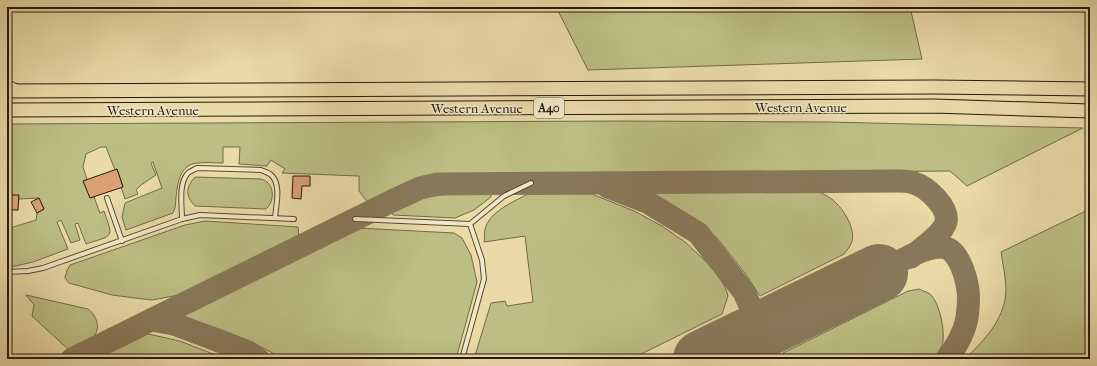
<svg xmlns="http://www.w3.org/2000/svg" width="1097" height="366" viewBox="0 0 1097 366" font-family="'IM FELL French Canon',serif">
	<rect width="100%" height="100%" fill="#e9daa7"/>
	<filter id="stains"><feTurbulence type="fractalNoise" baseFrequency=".005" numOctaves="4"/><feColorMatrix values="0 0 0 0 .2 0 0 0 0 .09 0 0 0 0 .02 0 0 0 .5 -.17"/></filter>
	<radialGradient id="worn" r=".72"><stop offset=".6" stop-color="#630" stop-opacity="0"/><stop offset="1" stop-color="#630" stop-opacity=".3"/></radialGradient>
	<g fill="#bcbe83" stroke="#716b48">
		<path d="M 556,7 L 910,7 L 922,59 L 588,70 Z"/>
		<path d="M 617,121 L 828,122 L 1083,128 L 967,186 L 950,171 L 443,175 C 415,179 393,190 368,203 L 359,191 L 359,176 L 282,173 L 285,169 L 271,160 L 267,166 L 239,164 L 240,147 L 223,147 L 223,163 C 214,163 206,162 198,163 C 176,164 177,192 175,208 L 173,213 L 126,230 L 122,217 L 125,203 L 162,188 L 153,162 L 151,163 L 156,175 L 141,185 L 136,190 L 138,194 L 125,199 L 121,187 L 123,186 L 117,169 L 115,170 L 106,147 L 101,147 L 86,154 L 83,167 L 87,179 L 84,181 L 90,198 L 94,197 L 100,213 L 104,211 C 114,239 113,235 86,244 L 78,223 L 75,224 L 80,240 L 71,243 L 61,220 L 57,222 L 68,249 L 33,262 L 7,268 L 7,229 L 36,220 L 37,213 L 44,209 L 39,198 L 19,199 L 7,195 L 7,124 Z"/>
		<path d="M 195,177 L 261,179 C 274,182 276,200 266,209 L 195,206 C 185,196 186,187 195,177 Z"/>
		<path d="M 804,190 C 811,191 819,191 825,195 C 839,201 856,226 852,241 C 851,246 847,250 844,254 L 760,296 L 745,273 L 717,238 L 700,224 L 649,194 L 650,192 Z"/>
		<path d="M 491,193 L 491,197 L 474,210 L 455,218 L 393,215 L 391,212 C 401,208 410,202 420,199 C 443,193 467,193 491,193 Z"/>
		<path d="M 528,194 L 592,194 L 634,211 L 662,226 L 685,242 L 715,270 L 726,289 L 728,296 L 722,314 L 631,359 L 474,359 L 491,303 L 505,301 L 507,306 L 533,302 L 525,236 L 484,242 C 485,238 484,233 485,229 C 490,211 513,202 528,194 Z"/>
		<path d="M 1090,209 L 1090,359 L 965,359 C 981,343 998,327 1004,304 C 1009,289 1003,267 1001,252 Z"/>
		<path d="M 205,221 L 298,227 L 299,237 L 179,295 L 152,300 L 135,298 L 112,295 L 69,283 L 65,278 L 67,270 L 70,265 L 185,225 Z"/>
		<path d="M 358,228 L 454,233 L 462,238 L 471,255 L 477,282 L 456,359 L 282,359 C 252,339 216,328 182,316 Z"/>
		<path d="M 919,289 C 922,291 928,292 930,294 C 940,303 946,334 942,346 C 940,350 936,355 933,359 L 785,359 L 783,353 L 908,291 Z"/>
		<path d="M 26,295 L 88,309 C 98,317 101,329 92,339 C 86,344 76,347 69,350 L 32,316 L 34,305 Z"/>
		<path d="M 148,334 L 180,341 L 226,359 L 97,359 Z"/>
	</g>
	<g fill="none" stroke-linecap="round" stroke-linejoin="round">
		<g stroke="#88795a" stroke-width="23">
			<path d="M 608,187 L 647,202 L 698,233 L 744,292 L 752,310 L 752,322 L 748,330 L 734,343"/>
			<path d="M 879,273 C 895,264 922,247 941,247 C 958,247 966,276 968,290 C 969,298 968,310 967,318 C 964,334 956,346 947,359"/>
			<path d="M 151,320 L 174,324 L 248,352 L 258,359"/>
			<path d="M 72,359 L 392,201 L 420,188 L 437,184 L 898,181 C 903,181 909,181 914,183 C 927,187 949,207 946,222 C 943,234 921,249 911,257"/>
		</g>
		<path stroke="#88795a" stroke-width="58" d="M 702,359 L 879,273"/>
	</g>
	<g fill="#daa174" stroke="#26180d">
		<path d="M 117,169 L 123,187 L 90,198 L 83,181 Z"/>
		<path d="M 293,176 L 310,176 L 310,186 L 302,186 L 301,199 L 292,198 Z"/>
		<path d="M 7,195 L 19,195 L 18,210 L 7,210 Z"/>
		<path d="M 39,198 L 44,209 L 37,213 L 31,202 Z"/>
	</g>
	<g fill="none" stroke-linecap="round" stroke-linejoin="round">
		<g stroke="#574834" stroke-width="6">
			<g id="service">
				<path d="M 7,82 L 16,86"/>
				<path d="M 107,198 L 122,241"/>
				<path d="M 182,219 C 182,205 178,184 188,173 C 190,171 194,170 197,168 L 261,170 C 263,171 267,172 270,174 C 282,183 276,205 275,218"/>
				<path d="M 355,219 L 470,224 L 504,196 L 531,183"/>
				<path d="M 7,272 L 28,271 L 43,268 L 182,219 L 200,215 L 294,219"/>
				<path d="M 462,359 L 484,279 L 482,260 L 470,224"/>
			</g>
		</g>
		<g stroke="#26180d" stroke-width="15">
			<g id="trunk">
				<path d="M 7,91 L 934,87 L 1090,89"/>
				<path d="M 7,110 L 934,106 L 1090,111"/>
			</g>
		</g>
		<use href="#service" stroke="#f1e7c6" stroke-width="4"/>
		<use href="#trunk" stroke="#e9daa7" stroke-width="13"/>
	</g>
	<g text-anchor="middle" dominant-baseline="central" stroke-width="3" stroke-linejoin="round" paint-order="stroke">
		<rect fill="#f1e7c6" stroke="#635644" stroke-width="1" x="534" y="98" width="30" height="20" rx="3"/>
		<g font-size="12" font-weight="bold" fill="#26180d">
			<text x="549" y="108">A40</text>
		</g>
		<g font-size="13" fill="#26180d" stroke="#f1e7c6">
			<text x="801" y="107">Western Avenue</text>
			<text x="477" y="108">Western Avenue</text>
			<text x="153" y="110">Western Avenue</text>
		</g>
	</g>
	<rect width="1097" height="366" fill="none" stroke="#e9daa7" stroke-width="24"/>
	<rect x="8" y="8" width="1081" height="350" fill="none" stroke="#26180d" stroke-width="2"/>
	<rect x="12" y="12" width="1073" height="342" fill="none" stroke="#26180d"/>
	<rect width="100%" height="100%" filter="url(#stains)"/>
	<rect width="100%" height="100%" fill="url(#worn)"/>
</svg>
